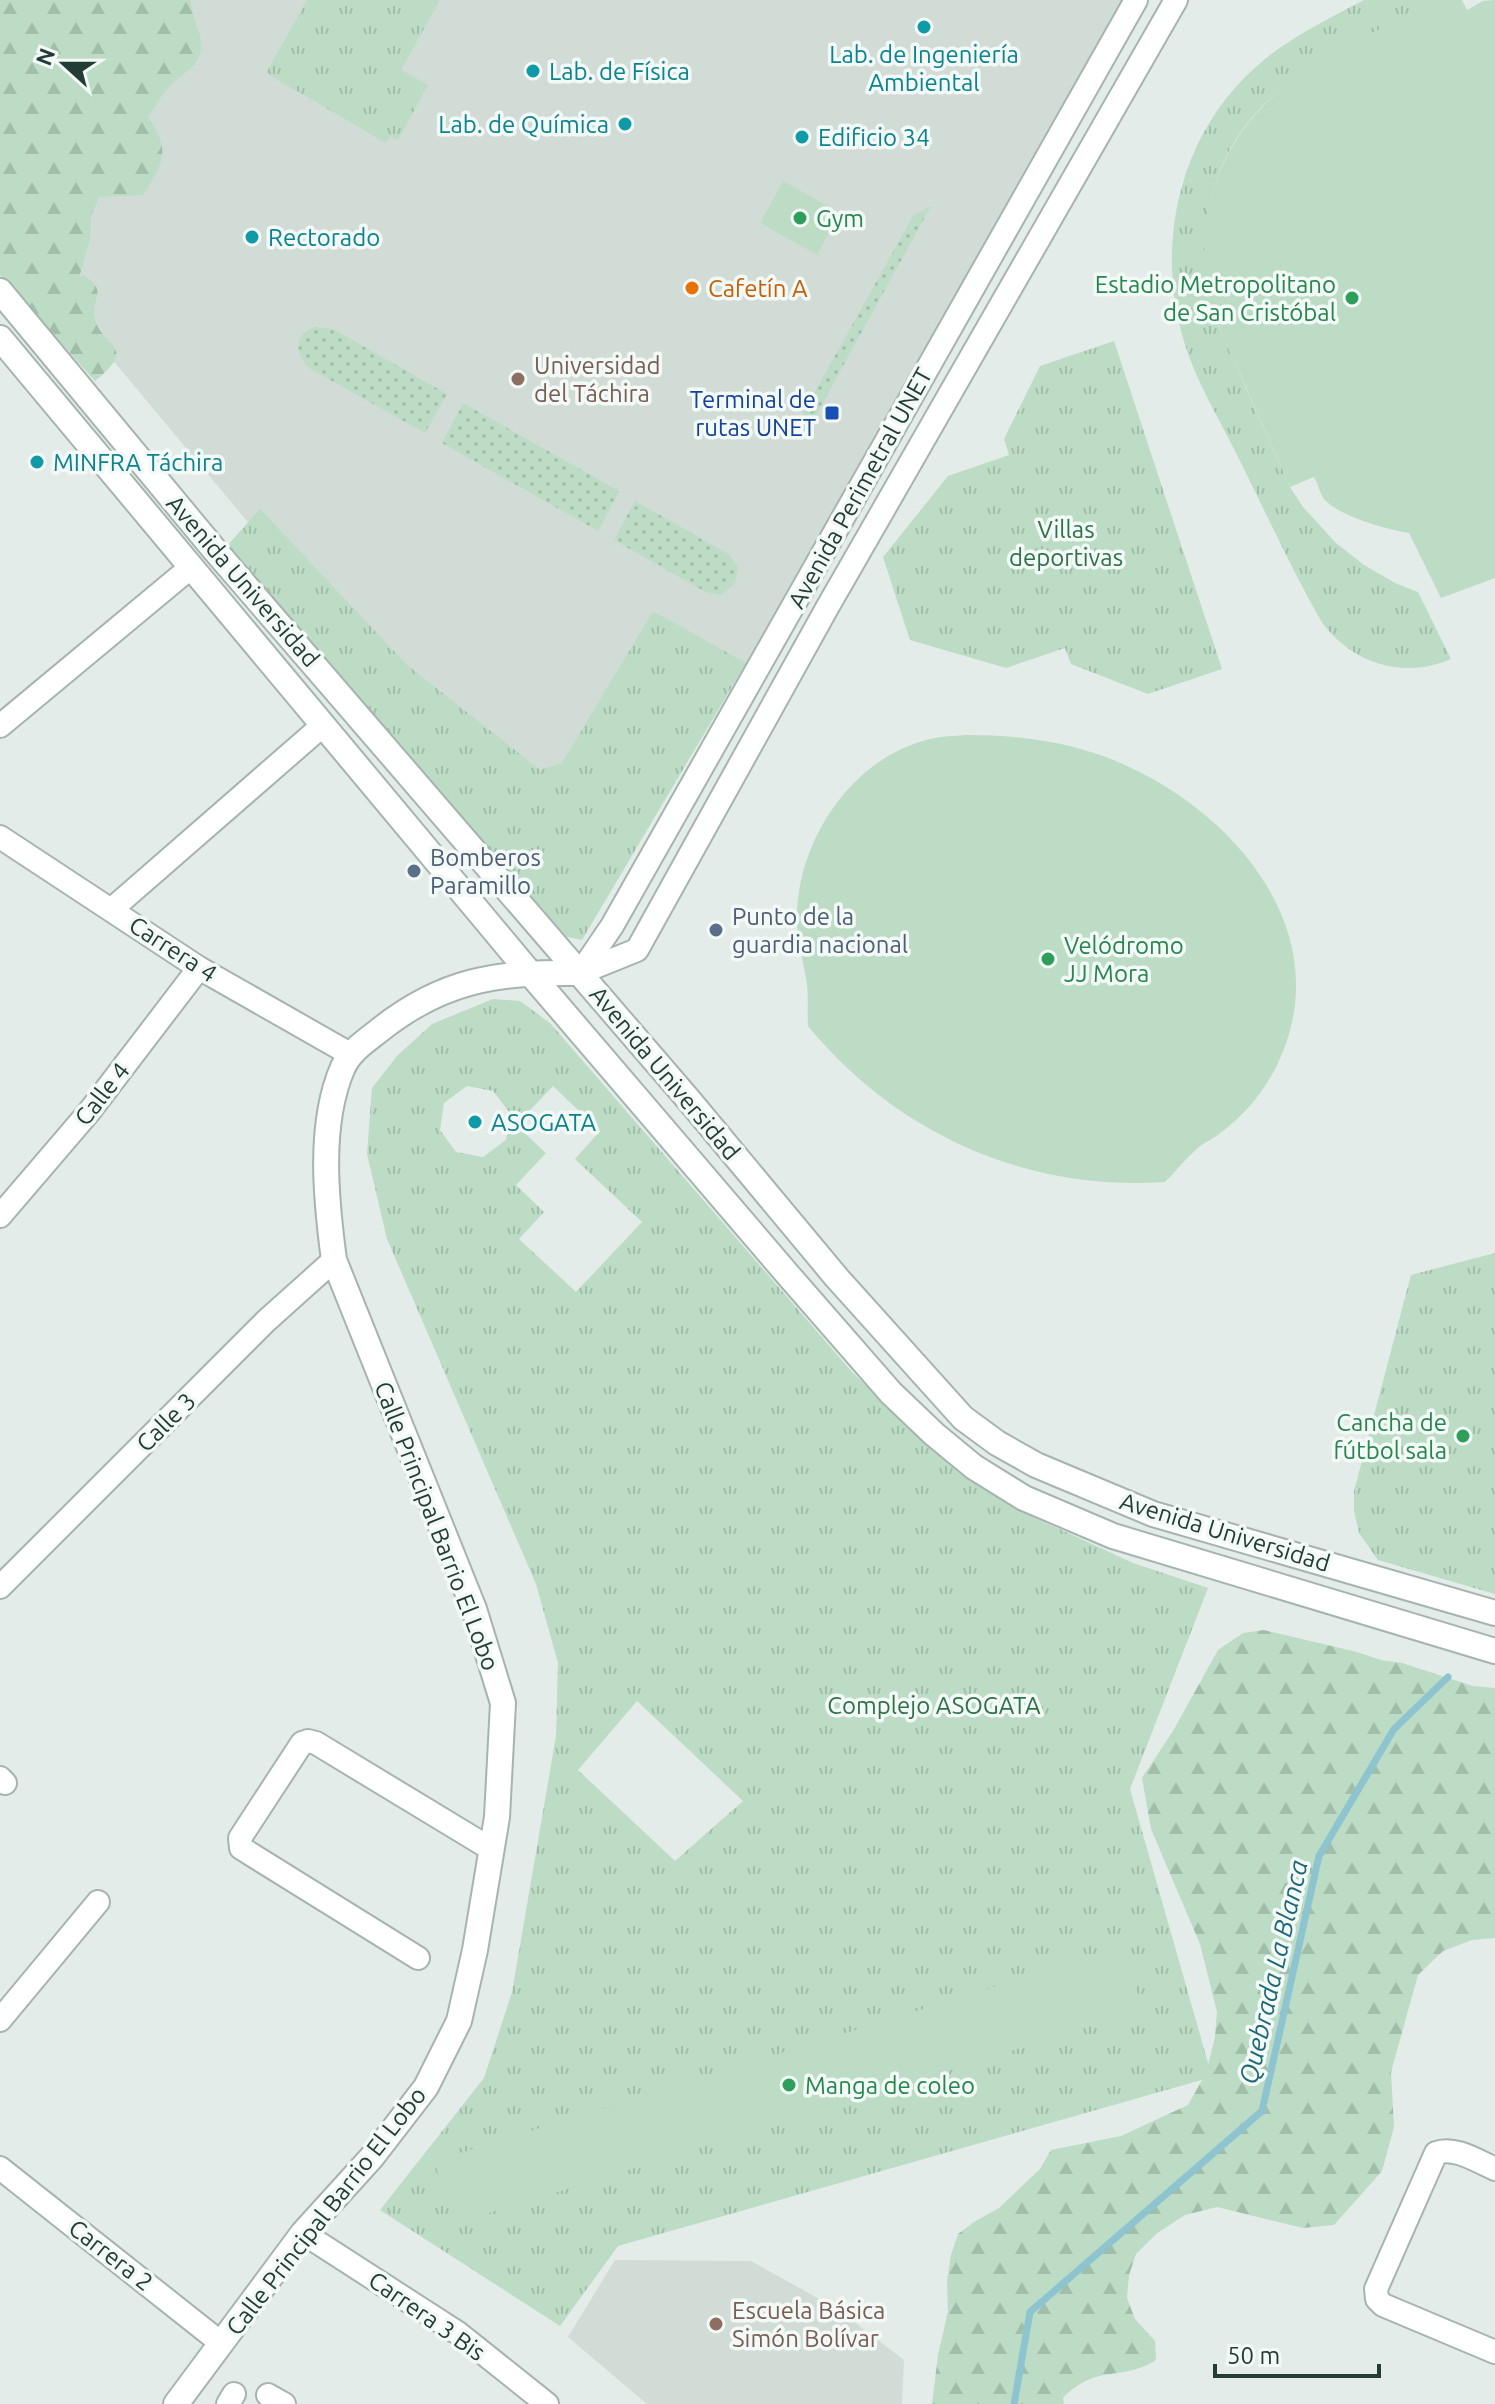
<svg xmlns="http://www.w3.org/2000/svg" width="1495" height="2404" viewBox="0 0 1495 2404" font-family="Ubuntu,sans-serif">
	<defs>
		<pattern id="grass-tufts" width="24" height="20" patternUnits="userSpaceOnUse" patternTransform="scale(2)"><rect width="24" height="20" fill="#bcdcc5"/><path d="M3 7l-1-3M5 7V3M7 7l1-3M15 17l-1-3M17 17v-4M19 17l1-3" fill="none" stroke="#a1beaa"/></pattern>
		<pattern id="forest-firs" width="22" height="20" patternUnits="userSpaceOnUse" patternTransform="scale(2)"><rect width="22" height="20" fill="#bcdcc5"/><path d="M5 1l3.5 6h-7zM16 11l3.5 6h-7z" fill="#a1beaa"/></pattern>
		<pattern id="garden-dots" width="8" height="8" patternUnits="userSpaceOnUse" patternTransform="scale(2)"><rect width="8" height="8" fill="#bcdcc5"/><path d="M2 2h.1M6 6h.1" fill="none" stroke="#a1beaa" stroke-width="1.8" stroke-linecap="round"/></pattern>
	</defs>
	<rect width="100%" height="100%" fill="#e3ece8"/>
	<g fill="#d1dcd7">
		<path d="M 0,0 L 1125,0 L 767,629 L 588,920 L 257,533 L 0,225 Z"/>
		<path d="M 615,2260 L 751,2261 L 839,2310 L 904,2360 L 902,2404 L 647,2404 L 568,2337 Z"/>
	</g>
	<g fill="url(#grass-tufts)" fill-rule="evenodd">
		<path d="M 307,0 L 440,0 L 401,70 L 428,85 L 398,140 L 390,136 L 386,143 L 266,73 Z"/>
		<path d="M 1364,0 L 1432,0 C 1402,17 1372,35 1342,52 C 1317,66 1292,80 1270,99 C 1207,156 1191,244 1217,323 L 1290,487 L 1303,507 L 1336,543 L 1364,565 L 1395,583 L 1418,592 L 1451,659 C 1402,680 1351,663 1321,621 C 1291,568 1266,513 1239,459 C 1220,420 1195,380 1183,338 C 1154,238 1182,126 1265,59 C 1295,35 1330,18 1364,0 Z"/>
		<path d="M 1114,341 L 1222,669 L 1148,694 L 1071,664 L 1065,648 L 1006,668 L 910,640 L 883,557 L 948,476 L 1009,455 L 1004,439 L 1040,366 Z"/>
		<path d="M 260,509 L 407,665 L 540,770 L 562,763 L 653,611 L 746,663 L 582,940 L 563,936 L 226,547 Z"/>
		<path d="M 493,999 L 520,1001 L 550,1023 L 852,1372 L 928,1445 L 1029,1515 L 1133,1563 L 1208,1588 L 1130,1789 L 1212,2077 L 618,2246 L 560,2326 L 380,2210 L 484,2078 L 512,1992 L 556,1736 L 558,1663 L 536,1584 L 387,1239 L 367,1154 L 372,1088 L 397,1056 L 432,1024 ZM 467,1086 L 493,1091 L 510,1113 L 506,1140 L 483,1157 L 456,1152 L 440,1130 L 444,1103 ZM 553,1086 L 600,1131 L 575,1159 L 642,1222 L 576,1292 L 519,1239 L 544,1212 L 516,1185 L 546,1153 L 516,1125 ZM 637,1701 L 743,1801 L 675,1861 L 578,1770 Z"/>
		<path d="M 1495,1253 L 1495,1594 L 1378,1560 L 1359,1533 L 1354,1511 L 1354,1491 L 1411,1275 Z"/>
	</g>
	<g fill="url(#forest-firs)">
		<path d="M 0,0 L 191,0 C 190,17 203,31 201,49 C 199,66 185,72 174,82 C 163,92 156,105 148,117 C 171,150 164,163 143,195 L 99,197 L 91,216 L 90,239 L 79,278 L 83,275 C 110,291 90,297 95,319 C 101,347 140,345 95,381 L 0,275 Z"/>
		<path d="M 1264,1630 L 1357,1652 L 1381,1660 L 1402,1663 L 1473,1686 L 1495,1688 L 1495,1938 L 1472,1940 L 1443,1951 L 1418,1975 L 1391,2072 L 1394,2127 L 1382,2171 L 1334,2225 L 1303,2228 L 1217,2207 L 1185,2215 L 1156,2234 L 1136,2254 L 1129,2275 L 1127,2298 L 1135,2319 L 1155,2341 L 1156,2360 C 1121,2382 1097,2363 1063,2398 L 1064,2404 L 932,2404 L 938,2355 L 948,2311 L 947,2281 L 951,2255 L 958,2234 L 974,2222 L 999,2208 L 1040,2169 L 1051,2150 L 1121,2136 L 1188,2105 L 1206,2073 L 1215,2037 L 1217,2012 L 1200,1944 L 1151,1829 L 1142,1778 L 1173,1731 L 1218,1650 L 1243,1633 Z"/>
	</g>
	<g fill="url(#garden-dots)">
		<path d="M 931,206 L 805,435 L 802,415 L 913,216 Z"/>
		<path d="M 314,327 L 333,329 L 447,394 L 425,433 L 309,368 C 295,354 293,335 314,327 Z"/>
		<path d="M 463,403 L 619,491 L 598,531 L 442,443 Z"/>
		<path d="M 635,501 L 728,554 L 738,567 L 735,583 L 721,595 L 706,592 L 614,540 Z"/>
	</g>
	<g fill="#bcdcc5">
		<path d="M 1432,0 L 1462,0 L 1467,10 L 1483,1 L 1495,0 L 1495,578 L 1441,598 L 1409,533 C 1388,530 1339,516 1325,500 C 1320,495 1318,483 1314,477 L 1290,487 C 1274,450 1257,413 1241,376 C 1230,352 1218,328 1211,303 C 1190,226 1218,140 1281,90 C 1323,57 1384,27 1432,0 Z"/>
		<path d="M 783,181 L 840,213 L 817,255 L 760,223 Z"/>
		<path d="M 966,735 C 1013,735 1059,740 1103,756 C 1226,801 1343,929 1277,1065 C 1264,1092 1244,1116 1219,1134 C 1213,1139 1205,1142 1199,1147 C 1187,1157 1176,1171 1165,1182 C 1025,1191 897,1134 808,1026 C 807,1011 809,993 806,978 C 802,955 796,935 797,912 C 800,836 854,757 930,739 C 942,736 954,736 966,735 Z"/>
		<path d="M 1123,1947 L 1143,2010 L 454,2224 L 434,2161 Z"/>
	</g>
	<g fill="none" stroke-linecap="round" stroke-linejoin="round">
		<path stroke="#8dc4cf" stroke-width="7" d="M 1014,2404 L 1030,2312 L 1262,2111 L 1319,1856 L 1394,1729 L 1448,1677"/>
		<g stroke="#a6b4af" stroke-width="26">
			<g id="minor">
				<path d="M 0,726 L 190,568"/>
				<path d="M 0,837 L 199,968 L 350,1054"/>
				<path d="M 112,909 L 322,726"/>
				<path d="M 580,973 L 637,950 L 827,608 L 1176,0"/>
				<path d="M 580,973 L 612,926 L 1136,0"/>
				<path d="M 0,1216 L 89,1112 L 199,968"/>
				<path d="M 0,1587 L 266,1321 L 334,1260"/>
				<path d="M 0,1778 L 5,1783"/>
				<path d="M 418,1958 L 241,1848 L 240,1838 L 302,1743 L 308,1741 L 316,1743 L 491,1849"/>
				<path d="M 0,2020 L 98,1902"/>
				<path d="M 0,2168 L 221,2343"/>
				<path d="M 1495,2169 C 1477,2161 1455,2146 1436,2153 L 1376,2289 L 1377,2299 L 1383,2305 L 1495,2352"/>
				<path d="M 303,2233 L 458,2333 L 547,2404"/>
				<path d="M 268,2395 L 284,2404"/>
				<path d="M 228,2404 L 234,2394"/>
			</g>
		</g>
		<g stroke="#a6b4af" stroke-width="28">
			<g id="tertiary">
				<path d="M 0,291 L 213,548 L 688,1099 L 837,1278 L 963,1418 L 997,1443 L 1036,1465 L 1153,1514 L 1495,1613"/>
				<path d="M 0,338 L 529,972 L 789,1276 L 891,1393 L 934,1434 L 974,1467 L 1024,1498 L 1113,1536 L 1495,1651"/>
				<path d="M 176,2404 L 303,2233 L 372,2157 L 426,2087 L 459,2021 L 475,1950 L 497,1817 L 503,1703 L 474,1609 L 334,1260 C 326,1200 318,1124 343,1067 C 350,1052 363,1043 376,1033 C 442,979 497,972 580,973"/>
			</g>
		</g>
		<use href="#minor" stroke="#fff" stroke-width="22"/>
		<use href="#tertiary" stroke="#fff" stroke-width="24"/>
	</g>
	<g fill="#0f9aa8" stroke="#f3f9f6" stroke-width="3">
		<circle cx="924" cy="27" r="8"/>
		<circle cx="533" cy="71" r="8"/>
		<circle cx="625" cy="124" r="8"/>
		<circle cx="802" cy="137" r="8"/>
		<circle cx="252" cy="237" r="8"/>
		<circle cx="37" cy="462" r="8"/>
		<circle cx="475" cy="1122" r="8"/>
	</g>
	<g fill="#2e9e5b" stroke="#f3f9f6" stroke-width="3">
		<circle cx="800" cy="218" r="8"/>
		<circle cx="1352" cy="298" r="8"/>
		<circle cx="1048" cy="959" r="8"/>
		<circle cx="1463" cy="1436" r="8"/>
		<circle cx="789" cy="2085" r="8"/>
	</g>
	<circle fill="#e8710a" stroke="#f3f9f6" stroke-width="3" cx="692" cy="288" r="8"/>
	<g fill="#8d6e63" stroke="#f3f9f6" stroke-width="3">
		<circle cx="518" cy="379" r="8"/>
		<circle cx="716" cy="2324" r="8"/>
	</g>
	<rect fill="#1a4fb4" stroke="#f3f9f6" stroke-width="3" x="824" y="405" width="16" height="16" rx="4"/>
	<g fill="#5c6f8a" stroke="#f3f9f6" stroke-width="3">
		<circle cx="414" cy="871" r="8"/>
		<circle cx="716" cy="930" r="8"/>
	</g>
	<g text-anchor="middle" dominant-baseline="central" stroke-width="7" stroke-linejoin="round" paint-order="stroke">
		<g font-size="24" fill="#0d838f" stroke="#f3f9f6" text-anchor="start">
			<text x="924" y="54" text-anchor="middle">Lab. de Ingeniería<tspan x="924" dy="28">Ambiental</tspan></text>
			<text x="549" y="71">Lab. de Física</text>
			<text x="609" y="124" text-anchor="end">Lab. de Química</text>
			<text x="818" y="137">Edificio 34</text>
			<text x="268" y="237">Rectorado</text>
			<text x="53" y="462">MINFRA Táchira</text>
			<text x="491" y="1122">ASOGATA</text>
		</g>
		<g font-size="24" fill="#27864d" stroke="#f3f9f6" text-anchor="start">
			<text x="816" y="218">Gym</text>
			<text x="1336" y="284" text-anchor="end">Estadio Metropolitano<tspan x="1336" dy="28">de San Cristóbal</tspan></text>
			<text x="1064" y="945">Velódromo<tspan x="1064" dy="28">JJ Mora</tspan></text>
			<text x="1447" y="1422" text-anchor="end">Cancha de<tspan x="1447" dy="28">fútbol sala</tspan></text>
			<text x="805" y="2085">Manga de coleo</text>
		</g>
		<g font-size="24" fill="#c56008" stroke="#f3f9f6" text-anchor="start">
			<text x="708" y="288">Cafetín A</text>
		</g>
		<g font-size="24" fill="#785e54" stroke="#f3f9f6" text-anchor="start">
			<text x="534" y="365">Universidad<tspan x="534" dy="28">del Táchira</tspan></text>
			<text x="732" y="2310">Escuela Básica<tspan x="732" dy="28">Simón Bolívar</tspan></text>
		</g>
		<g font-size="24" fill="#164399" stroke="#f3f9f6" text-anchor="end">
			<text x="816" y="399">Terminal de<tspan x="816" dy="28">rutas UNET</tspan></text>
		</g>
		<g font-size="24" fill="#233c36" stroke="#f3f9f6">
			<text transform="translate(860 488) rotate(-61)">Avenida Perimetral UNET</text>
			<text transform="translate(243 581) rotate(49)">Avenida Universidad</text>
			<text transform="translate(173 949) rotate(33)">Carrera 4</text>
			<text transform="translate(665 1073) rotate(50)">Avenida Universidad</text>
			<text transform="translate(102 1094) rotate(-52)">Calle 4</text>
			<text transform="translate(166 1422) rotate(-45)">Calle 3</text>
			<text transform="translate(437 1526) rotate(69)">Calle Principal Barrio El Lobo</text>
			<text transform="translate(1225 1532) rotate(17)">Avenida Universidad</text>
			<text transform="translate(326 2211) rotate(-52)">Calle Principal Barrio El Lobo</text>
			<text transform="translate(111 2255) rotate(38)">Carrera 2</text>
			<text transform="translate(427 2316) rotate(35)">Carrera 3 Bis</text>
		</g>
		<g font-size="24" fill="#2f7249" stroke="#f3f9f6">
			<text x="1066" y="529">Villas<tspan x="1066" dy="28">deportivas</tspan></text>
			<text x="934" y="1705">Complejo ASOGATA</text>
		</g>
		<g font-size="24" fill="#4e5e75" stroke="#f3f9f6" text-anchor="start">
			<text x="430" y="857">Bomberos<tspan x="430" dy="28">Paramillo</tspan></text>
			<text x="732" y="916">Punto de la<tspan x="732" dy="28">guardia nacional</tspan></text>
		</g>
		<g font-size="26" font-style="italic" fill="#1f6876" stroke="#f3f9f6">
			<text transform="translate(1273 1972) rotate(-77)">Quebrada La Blanca</text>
		</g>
	</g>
	<g transform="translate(64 64) rotate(291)" stroke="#f3f9f6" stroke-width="6" paint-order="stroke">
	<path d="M0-6L14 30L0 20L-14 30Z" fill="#233c36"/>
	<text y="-12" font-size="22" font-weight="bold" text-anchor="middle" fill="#233c36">N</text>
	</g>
	<path d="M1215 2364v12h164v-12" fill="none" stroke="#233c36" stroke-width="4"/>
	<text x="1227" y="2364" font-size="24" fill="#233c36" stroke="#f3f9f6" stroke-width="6" paint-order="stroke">50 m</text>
</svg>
